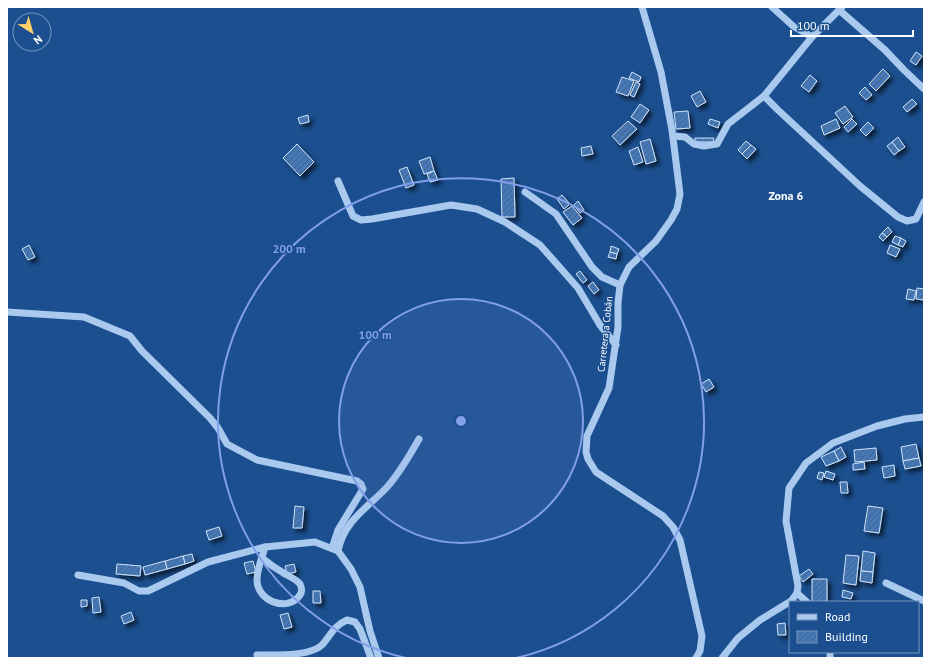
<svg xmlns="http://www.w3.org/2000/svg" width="931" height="665" viewBox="0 0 931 665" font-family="'PT Sans',sans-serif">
	<defs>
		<pattern id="building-hatch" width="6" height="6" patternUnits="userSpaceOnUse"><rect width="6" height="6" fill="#4478b7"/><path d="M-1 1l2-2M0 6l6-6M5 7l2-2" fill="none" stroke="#486282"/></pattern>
		<filter id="shadow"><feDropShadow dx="3.5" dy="3.5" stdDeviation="2" flood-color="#0009"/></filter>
	</defs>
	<rect width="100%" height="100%" fill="#1b4f8f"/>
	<g fill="url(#building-hatch)" stroke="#cfe3fa" filter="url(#shadow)">
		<path d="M 916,52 L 922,56 L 916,65 L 910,61 Z"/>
		<path d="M 883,69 L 890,76 L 876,91 L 869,84 Z"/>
		<path d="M 632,72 L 641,77 L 639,82 L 629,78 Z"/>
		<path d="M 810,75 L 817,81 L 809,92 L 801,86 Z"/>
		<path d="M 622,77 L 634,81 L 628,96 L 616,92 Z"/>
		<path d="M 636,82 L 640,84 L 634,97 L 630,95 Z"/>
		<path d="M 865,87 L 872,95 L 866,100 L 859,93 Z"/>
		<path d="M 700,91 L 706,102 L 697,107 L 691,96 Z"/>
		<path d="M 912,99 L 917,104 L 907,112 L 903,107 Z"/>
		<path d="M 640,104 L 649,110 L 640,123 L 631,117 Z"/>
		<path d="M 845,106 L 853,117 L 843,124 L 835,113 Z"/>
		<path d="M 688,111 L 690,128 L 676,129 L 674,112 Z"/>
		<path d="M 308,115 L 309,122 L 300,124 L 298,118 Z"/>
		<path d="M 710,119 L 720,122 L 718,128 L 708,124 Z"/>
		<path d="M 836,119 L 840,128 L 824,135 L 821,126 Z"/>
		<path d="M 852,119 L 857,124 L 848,132 L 844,127 Z"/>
		<path d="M 628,121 L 637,129 L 620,145 L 612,136 Z"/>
		<path d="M 868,122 L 874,128 L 866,136 L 860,130 Z"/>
		<path d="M 898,137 L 905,147 L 899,151 L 892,142 Z"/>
		<path d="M 695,138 L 714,138 L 713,142 L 695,142 Z"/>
		<path d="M 650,139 L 656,161 L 646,164 L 640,142 Z"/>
		<path d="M 746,141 L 751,145 L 742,154 L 738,150 Z"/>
		<path d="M 892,142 L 899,151 L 894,155 L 887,146 Z"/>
		<path d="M 297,144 L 314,162 L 300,176 L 283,158 Z"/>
		<path d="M 751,145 L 756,149 L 747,159 L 742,154 Z"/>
		<path d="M 591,146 L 593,154 L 582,156 L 581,148 Z"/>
		<path d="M 638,147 L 643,162 L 634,165 L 629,151 Z"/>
		<path d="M 430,157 L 434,171 L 424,174 L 419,161 Z"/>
		<path d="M 407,167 L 414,185 L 406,188 L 399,170 Z"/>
		<path d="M 434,171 L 438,180 L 430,182 L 427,174 Z"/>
		<path d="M 514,178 L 515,217 L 502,217 L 501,179 Z"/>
		<path d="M 562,195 L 570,204 L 564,209 L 557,199 Z"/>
		<path d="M 578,201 L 584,210 L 580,213 L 574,205 Z"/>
		<path d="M 572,206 L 582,218 L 573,225 L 563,212 Z"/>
		<path d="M 888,227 L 892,232 L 887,237 L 882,233 Z"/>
		<path d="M 882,233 L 887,237 L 883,241 L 879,237 Z"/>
		<path d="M 895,236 L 901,238 L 898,245 L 892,242 Z"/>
		<path d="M 901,238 L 906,241 L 903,247 L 898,245 Z"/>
		<path d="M 29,245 L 35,257 L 28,260 L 22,249 Z"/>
		<path d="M 890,245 L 900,249 L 896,257 L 887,253 Z"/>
		<path d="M 611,246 L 619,249 L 617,254 L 610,252 Z"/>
		<path d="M 610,252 L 617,254 L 616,259 L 608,257 Z"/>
		<path d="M 580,271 L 587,280 L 583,283 L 576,274 Z"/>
		<path d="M 593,282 L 599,290 L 594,294 L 588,286 Z"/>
		<path d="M 917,288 L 924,289 L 924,300 L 916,299 Z"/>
		<path d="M 908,289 L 916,291 L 914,300 L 906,299 Z"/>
		<path d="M 709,379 L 714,387 L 706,392 L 701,384 Z"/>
		<path d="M 916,444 L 919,458 L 903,461 L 901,447 Z"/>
		<path d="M 841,447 L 846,457 L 839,461 L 834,451 Z"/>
		<path d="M 876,448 L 877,460 L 855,462 L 854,450 Z"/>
		<path d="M 834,451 L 839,461 L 826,466 L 821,457 Z"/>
		<path d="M 919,458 L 921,466 L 905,469 L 903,461 Z"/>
		<path d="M 864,462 L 865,469 L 853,470 L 853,464 Z"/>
		<path d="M 894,465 L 895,476 L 884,478 L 882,467 Z"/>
		<path d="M 826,471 L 835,474 L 833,480 L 824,477 Z"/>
		<path d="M 819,472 L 824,473 L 822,480 L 817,478 Z"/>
		<path d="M 840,482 L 847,482 L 848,493 L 841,493 Z"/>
		<path d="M 295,506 L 304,507 L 302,528 L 293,528 Z"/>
		<path d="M 868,506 L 883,508 L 879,533 L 864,531 Z"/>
		<path d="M 219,527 L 222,536 L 209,540 L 206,531 Z"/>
		<path d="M 863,551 L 875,553 L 873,572 L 861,571 Z"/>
		<path d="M 192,554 L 194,561 L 185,564 L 183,556 Z"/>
		<path d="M 846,555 L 859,556 L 856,585 L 843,583 Z"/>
		<path d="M 183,556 L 185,564 L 167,569 L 165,561 Z"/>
		<path d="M 165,561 L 167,569 L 145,575 L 143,567 Z"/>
		<path d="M 253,561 L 256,572 L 247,574 L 244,563 Z"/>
		<path d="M 117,564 L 141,566 L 140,576 L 116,574 Z"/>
		<path d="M 294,564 L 296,572 L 287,574 L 285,566 Z"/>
		<path d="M 809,569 L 813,574 L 803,582 L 799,576 Z"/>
		<path d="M 861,571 L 873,572 L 872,583 L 860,581 Z"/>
		<path d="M 812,579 L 827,579 L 827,601 L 812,602 Z"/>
		<path d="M 843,590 L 853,593 L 851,599 L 842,597 Z"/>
		<path d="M 313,591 L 320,591 L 321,603 L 313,603 Z"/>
		<path d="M 99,597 L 101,612 L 93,613 L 92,598 Z"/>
		<path d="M 81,600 L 87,600 L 87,606 L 81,607 Z"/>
		<path d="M 131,612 L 134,620 L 124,624 L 121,616 Z"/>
		<path d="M 288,613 L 292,627 L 284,629 L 280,615 Z"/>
		<path d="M 785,623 L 786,635 L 778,635 L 777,624 Z"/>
	</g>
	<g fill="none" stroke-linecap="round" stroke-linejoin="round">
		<g stroke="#a9c9ee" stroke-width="7">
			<path d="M 642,7 L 661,72 L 672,130 L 680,194 L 677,209 L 671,220 L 656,241 L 629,267 L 620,285 L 618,303 L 618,327 L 609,388 L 587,436 L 586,452 L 588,459 L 596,472 L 663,516 L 673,527 L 680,540 L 702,636 L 700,651 L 696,658"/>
			<path d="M 772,7 L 793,26 L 812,37"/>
			<path d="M 839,10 L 885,50 L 904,70 L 924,89"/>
			<path d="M 764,96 L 778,110 L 860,186 L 898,217 L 907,221 L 916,219 L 924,202"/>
			<path d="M 673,136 L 685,137 L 694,144 L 704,146 L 717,144 L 728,124 L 764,96 L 812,37 L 842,7"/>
			<path d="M 338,181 L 353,216 L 361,220 L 372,219 L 451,205 L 477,209 L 505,222 L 540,245 L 578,288 L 600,325 L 616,345"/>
			<path d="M 525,192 L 556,214 L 592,267 L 602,277 L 620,285"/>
			<path d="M 7,312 L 84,317 L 130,336 L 142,351 L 210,418 L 218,428 L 227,444 L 257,460 L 357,481 L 361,484 L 363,489 L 338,530 L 332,548"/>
			<path d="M 338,551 C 344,520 368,508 388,486 C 400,472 410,455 419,439"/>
			<path d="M 262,558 C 268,563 275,568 282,572 C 288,576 296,579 300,584 C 302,588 302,592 300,595 C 288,613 257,601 257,580 C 257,569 262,558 265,547"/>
			<path d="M 78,575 L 124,583 L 139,591 L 148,591 L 208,562 L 265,547 L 315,542 L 338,551 L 351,569 L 360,587 L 370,631 L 379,658"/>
			<path d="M 886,583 L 924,601"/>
			<path d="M 797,593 L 807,602"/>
			<path d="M 830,652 L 830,658"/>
			<path d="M 257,655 C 274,655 311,657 323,644 C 331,634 335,625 347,620 L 355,622 L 360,629 L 371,658"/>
			<path d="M 722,658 L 738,638 L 760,620 L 791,601 L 797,593 L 798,586 L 786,521 L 789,488 L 806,463 L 833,443 L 877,426 L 905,419 L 924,417"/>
		</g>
	</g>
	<circle cx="461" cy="421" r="122" fill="#839eea" fill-opacity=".12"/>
	<g fill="none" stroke="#839eea" stroke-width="2">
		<circle cx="461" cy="421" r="122"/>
		<path d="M406 658A243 243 0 1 1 516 658"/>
	</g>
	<g text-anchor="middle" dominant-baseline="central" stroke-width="3" stroke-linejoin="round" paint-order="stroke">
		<g font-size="10" fill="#fff" stroke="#1b4f8f">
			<text transform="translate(605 334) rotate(-84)">Carretera a Cobán</text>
		</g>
		<g font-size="12" font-weight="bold" fill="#fff" stroke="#1b4f8f">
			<text x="786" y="195">Zona 6</text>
		</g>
	</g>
	<circle cx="461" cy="421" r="6" fill="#839eea" stroke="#1b4f8f" stroke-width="2"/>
	<g font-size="12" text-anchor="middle" font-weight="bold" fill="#839eea" stroke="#1b4f8f" stroke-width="3" stroke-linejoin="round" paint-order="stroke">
		<text x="289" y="253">200 m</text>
		<text x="375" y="339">100 m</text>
	</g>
	<rect width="931" height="665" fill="none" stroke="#ffffff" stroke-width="16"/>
	<rect x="789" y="601" width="130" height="52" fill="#1b4f8f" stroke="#7695bc"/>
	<rect x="797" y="614" width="20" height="6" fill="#a9c9ee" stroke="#7695bc"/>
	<text x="825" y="621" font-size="12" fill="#ffffff">Road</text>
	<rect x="797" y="631" width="20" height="12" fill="url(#building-hatch)" stroke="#7695bc"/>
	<text x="825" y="641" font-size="12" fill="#ffffff">Building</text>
	<g transform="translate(32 32) rotate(143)"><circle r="19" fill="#1b4f8f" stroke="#7695bc"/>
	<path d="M0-3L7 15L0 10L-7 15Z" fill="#ffd166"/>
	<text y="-6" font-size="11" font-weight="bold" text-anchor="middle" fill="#ffffff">N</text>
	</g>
	<path d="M791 30v6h122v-6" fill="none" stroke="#ffffff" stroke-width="2"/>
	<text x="797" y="30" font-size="12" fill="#ffffff" stroke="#1b4f8f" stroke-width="3" paint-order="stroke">100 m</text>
</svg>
